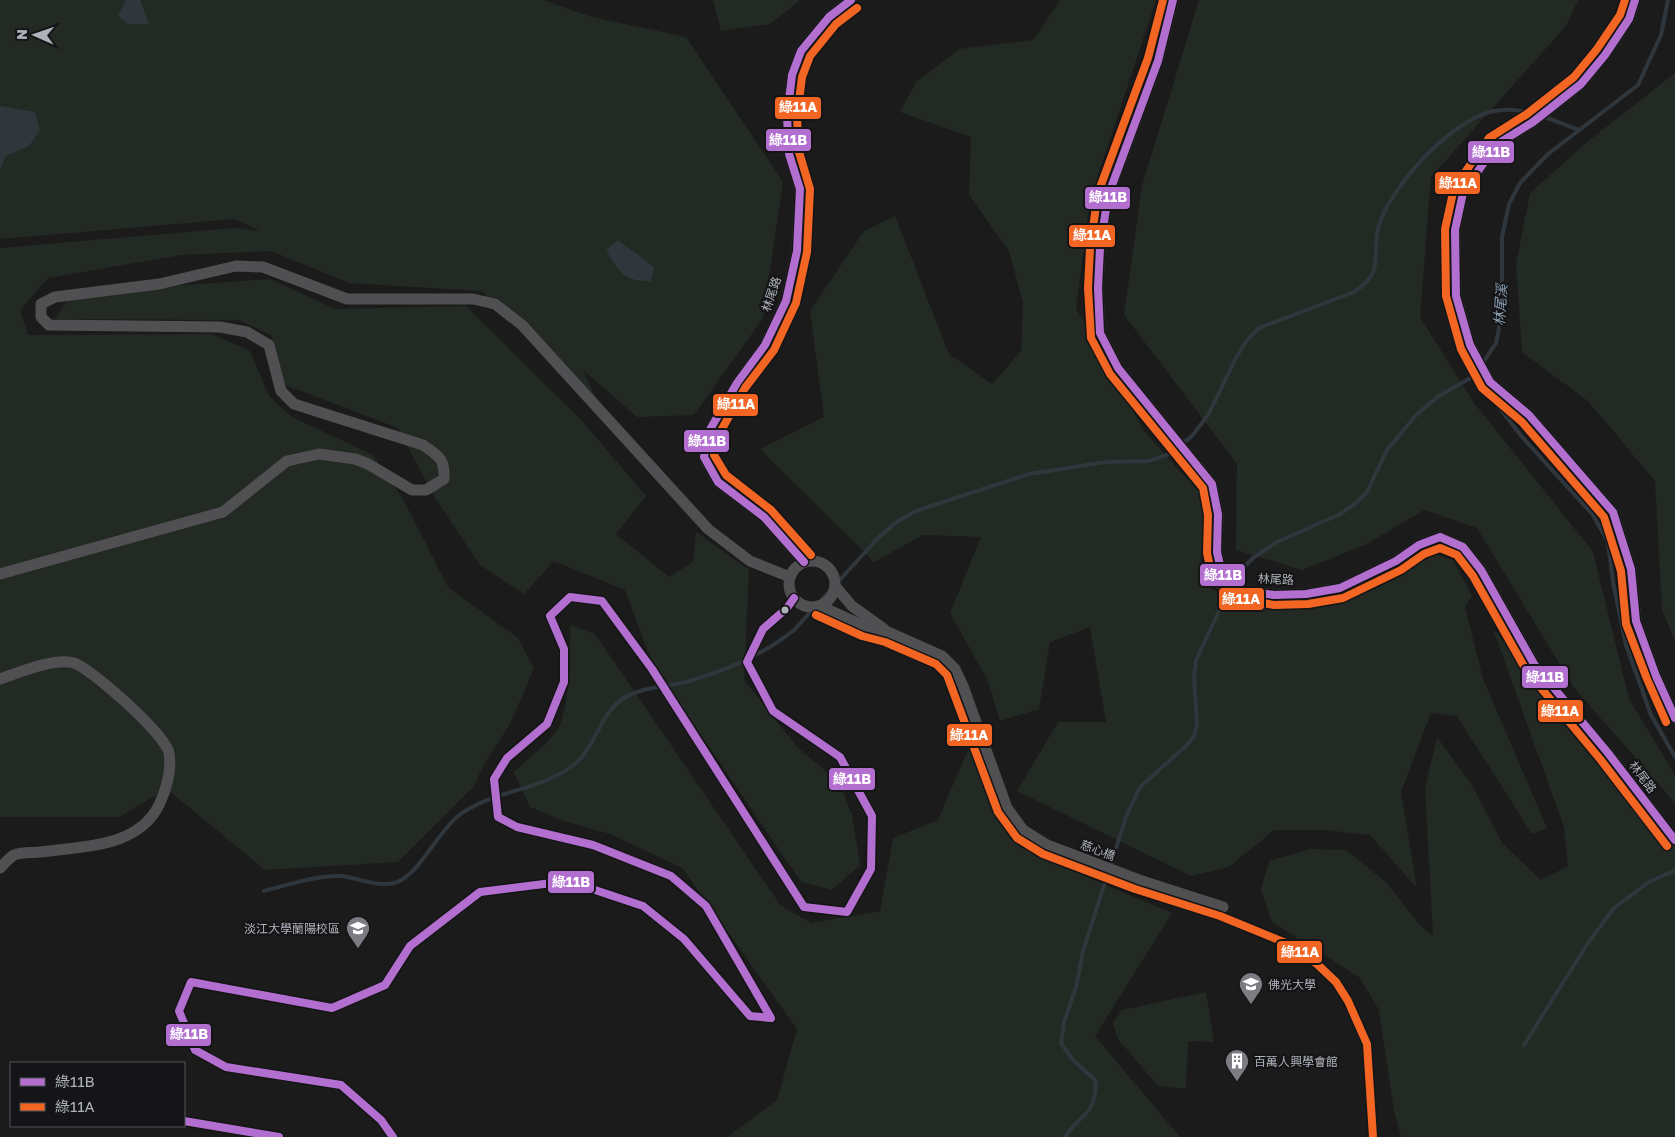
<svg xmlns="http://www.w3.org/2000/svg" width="1675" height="1137" viewBox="0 0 1675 1137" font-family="'Golos Text','Noto Sans TC',sans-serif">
	<rect width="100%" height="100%" fill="#1b1b1b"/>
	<g fill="#232a24">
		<path d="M 0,0 L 543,0 L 592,17 L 686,37 L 783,182 L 763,318 L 694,415 L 637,417 L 583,370 L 596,398 L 481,291 L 349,283 L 271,251 L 181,255 L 48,278 L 20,310 L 28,335 L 212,334 L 250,351 L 269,396 L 292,417 L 373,455 L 404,501 L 448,587 L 518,638 L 534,668 L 510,724 L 483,766 L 474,786 L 398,862 L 265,870 L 167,789 L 119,817 L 0,817 L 0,248 L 234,228 L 260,231 L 235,219 L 0,239 Z"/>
		<path d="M 713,0 L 800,0 L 770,24 L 721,31 Z"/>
		<path d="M 1060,0 L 1156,0 L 1090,199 L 1076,308 L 1144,431 L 1205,499 L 1199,583 L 1255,610 L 1377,578 L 1430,553 L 1453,560 L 1472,596 L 1465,607 L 1483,679 L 1547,828 L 1532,834 L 1457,716 L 1431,713 L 1401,792 L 1417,888 L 1370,835 L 1325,830 L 1274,830 L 1229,867 L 1191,876 L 1017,791 L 1058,722 L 1106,722 L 1090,627 L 1050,642 L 1039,709 L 1000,721 L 988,681 L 950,613 L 981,537 L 923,535 L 874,562 L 760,449 L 824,417 L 810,311 L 864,231 L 895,216 L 949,354 L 992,384 L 1021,351 L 1023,303 L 1009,251 L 969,195 L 971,137 L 900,112 L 916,82 L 959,49 L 1033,40 Z"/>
		<path d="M 1199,0 L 1578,0 L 1566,26 L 1431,177 L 1420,317 L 1474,403 L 1593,552 L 1629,699 L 1675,775 L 1675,803 L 1575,689 L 1477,528 L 1424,510 L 1365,545 L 1302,570 L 1236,550 L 1237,464 L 1124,315 L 1142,186 Z"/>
		<path d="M 1675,73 L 1675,641 L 1662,610 L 1655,481 L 1588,401 L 1522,352 L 1516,264 L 1530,193 L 1587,142 Z"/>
		<path d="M 270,279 L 335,309 L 466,306 L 582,421 L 646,496 L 616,534 L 669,577 L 693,562 L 696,532 L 749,570 L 744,680 L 797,747 L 839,782 L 852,815 L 860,865 L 832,890 L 801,882 L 652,663 L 625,590 L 554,561 L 524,594 L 480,565 L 434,496 L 398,428 L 285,385 L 271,335 L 239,320 L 55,319 L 67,301 L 141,288 Z"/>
		<path d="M 570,625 L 595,634 L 781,906 L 812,923 L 880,911 L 893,838 L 938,820 L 971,743 L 999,815 L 1035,855 L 1172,913 L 1095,1036 L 1180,1137 L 727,1137 L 777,1100 L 797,1029 L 682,868 L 610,834 L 561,820 L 530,807 L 514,772 C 527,759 544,747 556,732 C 570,713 571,649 570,625 Z"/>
		<path d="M 1493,629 L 1675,845 L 1675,1137 L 1401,1137 L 1394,1111 L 1379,1010 L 1359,977 L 1272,922 L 1261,890 L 1269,861 L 1311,849 L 1346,850 L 1387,883 L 1419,924 L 1433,936 L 1425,789 L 1437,737 L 1472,785 L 1502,843 L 1541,880 L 1568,866 L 1564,827 Z"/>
		<path d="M 1206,992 L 1214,1042 L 1188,1041 L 1186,1089 L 1158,1086 L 1118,1039 L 1113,1023 L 1122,1010 Z"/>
	</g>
	<g fill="#2f363c">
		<path d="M 126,0 L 140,0 L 149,24 L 128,24 L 118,16 Z"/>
		<path d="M 0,106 L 35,112 L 40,130 L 29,146 L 6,156 L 0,169 Z"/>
		<path d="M 618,240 L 654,267 L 651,281 C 625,282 619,272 606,250 Z"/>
	</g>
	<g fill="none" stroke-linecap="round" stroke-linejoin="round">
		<g stroke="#2f363c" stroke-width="4">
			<path d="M 1668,0 L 1661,35 L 1638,85 L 1548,154 L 1520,183 L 1509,204 L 1502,237 L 1502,314 L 1496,343 L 1474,376 L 1523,438 L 1593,515 L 1608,542 L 1613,582 L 1626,645 L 1651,715 L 1675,757"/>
			<path d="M 264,891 C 288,885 316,875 342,876 C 358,878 377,887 394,883 C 417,878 437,833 458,816 C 492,790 541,791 575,764 C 595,747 600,715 621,700 C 639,687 665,687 686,682 C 725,671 762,656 794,630 L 879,537 L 898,521 L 916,511 L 1029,474 L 1106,462 L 1149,461 L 1169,454 L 1192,436 L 1208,415 L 1237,356 L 1247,340 L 1259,328 L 1354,292 C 1388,271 1369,253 1380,222 C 1395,182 1457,112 1502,110 C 1530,108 1554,121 1579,130"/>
			<path d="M 1524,1045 L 1588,943 L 1614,908 L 1649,882 L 1675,870"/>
			<path d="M 1065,1137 C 1081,1112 1095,1118 1096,1081 L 1073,1060 L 1061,1043 L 1064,1022 L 1076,987 L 1083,951 L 1126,817 L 1140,787 L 1186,746 L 1194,736 L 1197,724 L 1194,677 L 1196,660 L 1236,575 L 1253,558 L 1275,543 L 1340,514 L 1356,503 L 1367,492 L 1387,450 L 1417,414 L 1439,396 L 1474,376"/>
		</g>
		<g stroke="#505053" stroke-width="11">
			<path d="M 1173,0 L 1158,61 L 1108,196 L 1100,248 L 1098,288 L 1100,333 L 1118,368 L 1212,484 L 1218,514 L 1217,552 L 1222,574 L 1235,589 L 1274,595 L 1306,594 L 1340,588 L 1396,561 L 1419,545 L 1440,537 L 1463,547 L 1481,570 L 1534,664 L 1608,753 L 1675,840"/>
			<path d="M 1635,0 L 1629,19 L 1605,55 L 1581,84 L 1533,122 L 1496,145 L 1463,193 L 1455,230 L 1456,296 L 1470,345 L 1490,382 L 1529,415 L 1613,512 L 1631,569 L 1636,621 L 1656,676 L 1675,718"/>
			<circle cx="812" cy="584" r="23"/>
			<path d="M 804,562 L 764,517 L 718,482 L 704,457 L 708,433 L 737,383 L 765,345 L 786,301 L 797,251 L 800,189 L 789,154 L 787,117 L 792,75 L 801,51 L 829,17 L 851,0"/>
			<path d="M 0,574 L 223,512 L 287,461 L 319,454 L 355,459 L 368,464 L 412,490 L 426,490 L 444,479 C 445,458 438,456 423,445 L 294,404 L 281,391 L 269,345 L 247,332 L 220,327 L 49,325 L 41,317 L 41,304 L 55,297 L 159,284 L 236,266 L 263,267 L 347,299 L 473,299 L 495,304 L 522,325 L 708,529 L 750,561 L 790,577"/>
			<path d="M 835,586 L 852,606 L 884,629"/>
			<path d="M 820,606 L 866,627 L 888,632 L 942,656 L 955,669 L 963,686 L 1007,808 L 1023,830 L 1047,845 L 1139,880 L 1223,907"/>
			<path d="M 0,679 C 18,673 55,657 74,663 C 92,669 166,735 169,753 C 172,771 166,790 159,805 C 138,848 82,846 41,852 C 33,853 21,852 14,855 C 9,858 4,864 0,868"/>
		</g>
		<g stroke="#151517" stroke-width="11">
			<g id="bus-1">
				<path d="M 1173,0 L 1158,61 L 1108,196 L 1100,248 L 1098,288 L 1100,333 L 1118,368 L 1212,484 L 1218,514 L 1217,552 L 1222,574 L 1235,589 L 1274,595 L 1306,594 L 1340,588 L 1396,561 L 1419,545 L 1440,537 L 1463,547 L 1481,570 L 1534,664 L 1608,753 L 1675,840"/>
				<path d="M 1635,0 L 1629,19 L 1605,55 L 1581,84 L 1533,122 L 1496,145 L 1463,193 L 1455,230 L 1456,296 L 1470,345 L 1490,382 L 1529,415 L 1613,512 L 1631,569 L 1636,621 L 1656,676 L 1675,718"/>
				<path d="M 804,562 L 764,517 L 718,482 L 704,457 L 708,433 L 737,383 L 765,345 L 786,301 L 797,251 L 800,189 L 789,154 L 787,117 L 792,75 L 801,51 L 829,17 L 851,0"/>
				<path d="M 184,1121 L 279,1137"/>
				<path d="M 393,1137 L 381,1120 L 341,1085 L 226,1067 L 195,1050 L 179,1011 L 191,982 L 332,1008 L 385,985 L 410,946 L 480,892 L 568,881 L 643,906 L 684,939 L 750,1016 L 771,1018 L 706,906 L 671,876 L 593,845 L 517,827 L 498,817 L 494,779 L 507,758 L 547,724 L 564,682 L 564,649 L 550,616 L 570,597 L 602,601 L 652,669 L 804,907 L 847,912 L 871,869 L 872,816 L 840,757 L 773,711 L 747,662 L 763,629 L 787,608 L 794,598"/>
			</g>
		</g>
		<g stroke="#151517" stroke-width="11">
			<g id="bus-2">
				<path d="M 1163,0 L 1148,58 L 1098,193 L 1090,248 L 1088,288 L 1091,338 L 1110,374 L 1203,488 L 1208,515 L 1207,553 L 1212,576 L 1230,597 L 1274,605 L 1308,604 L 1343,598 L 1401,570 L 1424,554 L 1440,548 L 1457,555 L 1473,576 L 1526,670 L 1600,759 L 1667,846"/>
				<path d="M 1625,0 L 1620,15 L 1597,49 L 1574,77 L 1527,114 L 1489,138 L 1454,188 L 1445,229 L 1446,296 L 1461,349 L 1482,388 L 1522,422 L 1604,517 L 1621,571 L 1626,624 L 1647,679 L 1666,722"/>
				<path d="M 811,555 L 771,510 L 726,475 L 714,455 L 718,436 L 745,388 L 774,350 L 796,303 L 807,252 L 810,189 L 799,152 L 797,117 L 802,77 L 810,56 L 836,24 L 857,8"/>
				<path d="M 816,615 L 862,636 L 885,642 L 936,664 L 947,675 L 998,812 L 1017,838 L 1043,854 L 1135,889 L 1220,916 L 1286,943 L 1317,964 L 1336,982 L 1348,1001 L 1367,1044 L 1373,1137"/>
			</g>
		</g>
		<use href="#bus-1" stroke="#b36fd0" stroke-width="8"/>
		<use href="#bus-2" stroke="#f26522" stroke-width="8"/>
	</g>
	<defs>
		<g id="university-pin" transform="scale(1.25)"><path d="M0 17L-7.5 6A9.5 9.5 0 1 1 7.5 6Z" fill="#7b7d82" stroke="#151517"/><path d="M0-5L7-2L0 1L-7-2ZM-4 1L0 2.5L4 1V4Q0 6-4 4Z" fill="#fff"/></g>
		<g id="building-pin" transform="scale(1.25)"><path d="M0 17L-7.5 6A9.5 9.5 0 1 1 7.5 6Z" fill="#7b7d82" stroke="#151517"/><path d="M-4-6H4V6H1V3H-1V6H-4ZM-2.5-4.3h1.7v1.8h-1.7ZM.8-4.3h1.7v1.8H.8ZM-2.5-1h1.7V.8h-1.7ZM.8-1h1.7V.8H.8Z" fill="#fff"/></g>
	</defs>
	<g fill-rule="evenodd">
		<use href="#university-pin" x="358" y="928"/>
		<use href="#university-pin" x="1251" y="984"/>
		<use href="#building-pin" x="1237" y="1061"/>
	</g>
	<circle fill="#aeb2ba" stroke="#151517" stroke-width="2" cx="785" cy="610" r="4.5"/>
	<g text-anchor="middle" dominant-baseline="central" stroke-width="4.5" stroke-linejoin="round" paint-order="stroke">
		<g font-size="12" fill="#aeb2ba" stroke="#151517">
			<text transform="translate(771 294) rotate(-71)">林尾路</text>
			<text transform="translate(1276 579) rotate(2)">林尾路</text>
			<text transform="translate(1643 777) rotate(53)">林尾路</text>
			<text transform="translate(1098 850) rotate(21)">慈心橋</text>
		</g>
		<g font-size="12" fill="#aeb2ba" stroke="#151517" text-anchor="start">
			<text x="340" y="928" text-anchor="end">淡江大學蘭陽校區</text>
			<text x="1268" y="984">佛光大學</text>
			<text x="1254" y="1061">百萬人興學會館</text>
		</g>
		<g font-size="14" font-style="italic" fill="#889fb2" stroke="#151517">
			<text transform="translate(1500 305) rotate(-86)">林尾溪</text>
		</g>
	</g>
	<g stroke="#151517" stroke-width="2">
		<rect x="774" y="96" width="48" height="24" rx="5" fill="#f26522"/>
		<rect x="765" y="128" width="47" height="24" rx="5" fill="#b36fd0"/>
		<rect x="1467" y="140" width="48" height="24" rx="5" fill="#b36fd0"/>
		<rect x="1434" y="171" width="47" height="24" rx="5" fill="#f26522"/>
		<rect x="1084" y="186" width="47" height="24" rx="5" fill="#b36fd0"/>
		<rect x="1068" y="224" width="48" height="24" rx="5" fill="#f26522"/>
		<rect x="712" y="393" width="47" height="24" rx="5" fill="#f26522"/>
		<rect x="683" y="429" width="47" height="24" rx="5" fill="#b36fd0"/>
		<rect x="1199" y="563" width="47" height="24" rx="5" fill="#b36fd0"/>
		<rect x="1218" y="587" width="47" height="24" rx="5" fill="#f26522"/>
		<rect x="1521" y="665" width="48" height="24" rx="5" fill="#b36fd0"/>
		<rect x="1537" y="699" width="47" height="24" rx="5" fill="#f26522"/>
		<rect x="946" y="723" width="47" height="24" rx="5" fill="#f26522"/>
		<rect x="828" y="767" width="48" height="24" rx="5" fill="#b36fd0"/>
		<rect x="547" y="870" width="48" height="24" rx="5" fill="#b36fd0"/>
		<rect x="1276" y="940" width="47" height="24" rx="5" fill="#f26522"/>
		<rect x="165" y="1023" width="47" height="24" rx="5" fill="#b36fd0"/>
	</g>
	<g font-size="14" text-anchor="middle" font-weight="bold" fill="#fff">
		<text x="798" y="112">綠11A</text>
		<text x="788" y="145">綠11B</text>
		<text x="1491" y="157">綠11B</text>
		<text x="1458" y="188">綠11A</text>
		<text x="1108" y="202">綠11B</text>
		<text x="1092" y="240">綠11A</text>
		<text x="736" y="409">綠11A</text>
		<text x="707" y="446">綠11B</text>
		<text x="1223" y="580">綠11B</text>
		<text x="1241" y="604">綠11A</text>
		<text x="1545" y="682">綠11B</text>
		<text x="1560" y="716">綠11A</text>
		<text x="969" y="740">綠11A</text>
		<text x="852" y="784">綠11B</text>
		<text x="571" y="887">綠11B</text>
		<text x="1300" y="957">綠11A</text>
		<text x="189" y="1039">綠11B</text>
	</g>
	<rect x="10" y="1062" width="175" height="65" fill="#151517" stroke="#525458"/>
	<rect x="20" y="1078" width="25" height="8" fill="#b36fd0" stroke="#525458"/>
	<text x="55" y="1087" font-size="15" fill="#aeb2ba">綠11B</text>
	<rect x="20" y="1103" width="25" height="8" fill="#f26522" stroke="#525458"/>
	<text x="55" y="1112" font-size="15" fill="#aeb2ba">綠11A</text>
	<g transform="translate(35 35) rotate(272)" stroke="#151517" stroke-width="4" paint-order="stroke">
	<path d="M0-4L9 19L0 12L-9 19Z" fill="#aeb2ba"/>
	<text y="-8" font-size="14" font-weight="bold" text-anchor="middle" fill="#aeb2ba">N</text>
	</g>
</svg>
